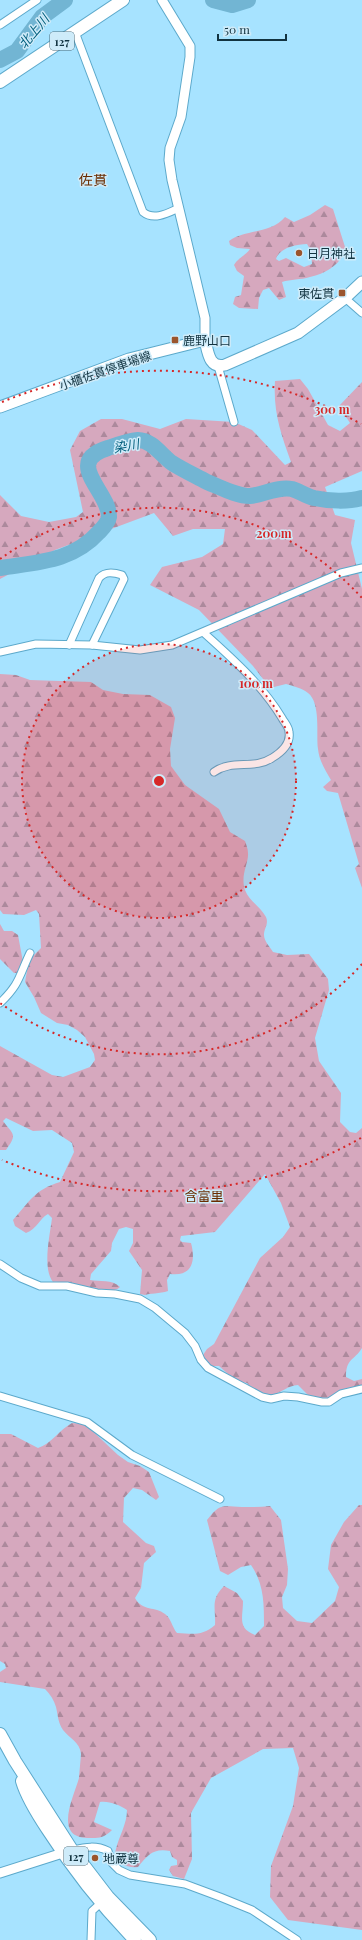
<svg xmlns="http://www.w3.org/2000/svg" width="362" height="1940" viewBox="0 0 362 1940" font-family="'Playfair Display','Noto Sans JP',serif">
	<defs>
		<pattern id="forest-firs" width="22" height="20" patternUnits="userSpaceOnUse"><rect width="22" height="20" fill="#d6a8be"/><path d="M5 1l3.5 6h-7zM16 11l3.5 6h-7z" fill="#ac899c"/></pattern>
	</defs>
	<rect width="100%" height="100%" fill="#a7e3ff"/>
	<g fill="url(#forest-firs)" fill-rule="evenodd">
		<path d="M 325,205 L 333,209 L 346,250 C 338,266 327,273 310,277 C 300,280 291,279 282,282 L 286,297 L 279,300 L 269,288 L 263,290 L 259,298 L 258,309 L 239,308 L 233,304 L 235,297 L 241,295 L 244,276 L 237,271 L 234,265 C 239,257 245,256 250,249 L 237,248 L 230,245 L 229,241 C 246,229 271,234 285,217 L 294,222 L 310,215 ZM 307,244 L 311,251 L 312,264 L 304,267 L 286,258 L 279,261 L 276,259 C 279,248 297,244 307,244 Z"/>
		<path d="M 300,379 L 308,389 L 328,425 L 340,431 L 350,423 L 339,406 L 362,382 L 362,471 L 325,487 L 335,515 L 355,520 L 351,543 L 362,589 L 362,888 L 355,868 L 359,864 L 338,793 L 327,791 L 323,787 L 331,780 C 325,770 319,760 318,749 C 316,734 321,703 308,693 C 302,688 293,686 286,684 L 270,688 L 253,666 L 199,610 L 150,585 L 162,567 L 202,557 L 223,544 L 225,529 L 193,529 L 173,536 L 154,513 L 55,550 L 0,579 L 0,495 L 21,516 L 49,522 L 76,517 L 83,512 L 70,450 L 80,431 L 101,419 L 122,419 L 160,429 L 186,419 L 234,422 L 252,430 L 285,465 L 291,462 C 281,434 273,412 275,381 Z"/>
		<path d="M 0,674 L 16,675 L 30,680 L 91,682 L 103,690 L 123,694 L 150,695 L 171,707 L 175,718 L 170,749 L 171,766 L 185,785 L 219,809 L 230,832 L 245,841 C 246,844 248,849 248,853 C 249,863 240,875 245,890 C 249,901 260,906 266,917 C 269,924 264,928 264,935 C 264,941 270,947 273,952 L 287,955 L 309,954 L 328,979 L 329,990 L 315,1038 L 319,1061 L 341,1093 L 340,1122 L 350,1132 L 356,1133 L 362,1128 L 362,1348 C 354,1361 346,1358 346,1377 L 354,1381 L 362,1379 L 362,1385 L 344,1389 L 327,1399 L 312,1399 L 298,1385 C 288,1386 281,1392 272,1396 L 254,1390 L 247,1383 L 236,1381 L 219,1366 L 211,1366 L 206,1362 L 203,1355 L 207,1349 L 214,1344 L 260,1258 L 283,1237 L 290,1227 L 281,1203 L 265,1174 L 215,1232 L 181,1236 L 180,1240 L 182,1242 L 191,1243 C 196,1261 192,1277 170,1274 L 167,1280 L 168,1291 C 160,1294 149,1293 145,1295 L 140,1294 L 142,1270 L 129,1251 L 133,1243 L 133,1229 L 126,1227 L 119,1229 L 112,1243 L 111,1251 L 91,1274 L 90,1280 C 100,1282 112,1279 120,1287 C 109,1298 71,1280 53,1282 C 42,1268 50,1235 52,1218 L 48,1214 C 39,1219 37,1229 26,1233 L 15,1226 L 13,1220 C 30,1201 34,1190 60,1182 L 74,1152 L 72,1143 L 52,1130 L 33,1131 L 6,1118 L 3,1121 C 13,1135 18,1133 6,1150 L 0,1150 L 0,1046 L 52,1075 L 63,1077 L 90,1067 L 95,1060 L 94,1054 L 85,1037 L 77,1030 L 68,1025 L 57,1023 L 41,1013 L 34,997 L 25,982 L 29,960 L 41,948 L 39,914 L 36,910 L 24,915 L 3,914 L 0,910 Z"/>
		<path d="M 0,924 L 4,931 L 12,931 L 18,935 L 23,962 L 19,973 L 14,973 L 0,959 Z"/>
		<path d="M 72,1423 L 85,1424 L 118,1455 L 128,1462 L 140,1466 L 149,1472 L 159,1497 L 156,1500 L 142,1490 L 133,1488 L 124,1498 L 123,1522 L 146,1543 L 154,1546 L 156,1552 L 144,1563 L 141,1588 L 135,1598 C 143,1612 155,1606 165,1614 C 171,1618 172,1627 177,1633 C 194,1634 202,1636 215,1625 C 216,1608 210,1600 224,1586 L 237,1593 L 243,1601 C 243,1618 237,1628 255,1635 L 264,1626 C 264,1603 264,1584 251,1565 L 241,1567 L 228,1575 L 220,1571 L 207,1520 C 220,1503 222,1506 242,1507 C 251,1507 261,1507 270,1506 L 281,1520 L 288,1569 L 287,1585 L 282,1597 L 283,1608 L 297,1621 L 312,1623 L 335,1601 L 339,1587 L 328,1569 L 331,1545 L 344,1522 L 359,1505 L 362,1505 L 362,1930 L 288,1920 L 270,1897 L 271,1866 L 293,1806 L 299,1768 L 293,1748 L 263,1749 L 211,1778 L 191,1813 L 192,1859 L 184,1879 L 173,1876 L 169,1870 L 171,1866 L 177,1865 L 177,1860 L 172,1857 L 170,1851 C 153,1848 148,1855 138,1867 C 128,1869 111,1862 116,1849 C 119,1836 127,1824 127,1810 C 119,1805 110,1801 100,1802 L 94,1822 L 112,1830 C 103,1839 98,1838 87,1838 C 53,1837 74,1796 79,1778 C 79,1777 81,1756 81,1754 C 80,1742 69,1738 63,1730 C 58,1723 58,1715 56,1707 C 54,1700 50,1694 45,1689 L 0,1682 L 0,1672 L 6,1668 L 5,1664 L 0,1661 L 0,1434 L 11,1434 L 38,1448 C 51,1444 59,1430 72,1423 Z"/>
	</g>
	<g fill="none" stroke-linecap="round" stroke-linejoin="round">
		<g stroke="#72b5d3" stroke-width="16">
			<path d="M 213,0 L 232,5 L 248,0"/>
			<path d="M 0,60 L 17,51 L 42,17 L 65,0"/>
			<path d="M 0,568 C 38,562 72,562 99,532 C 103,528 108,523 109,517 C 110,492 62,462 108,448 C 117,445 128,441 138,440 C 152,440 162,456 172,463 C 183,470 196,476 207,482 C 220,487 236,496 250,496 C 263,495 278,486 292,489 C 299,491 306,496 314,498 C 328,501 349,502 362,498"/>
		</g>
		<g stroke="#5ca9cb" stroke-width="9">
			<g id="minor">
				<path d="M 0,25 L 37,0"/>
				<path d="M 75,32 L 143,212 C 154,221 168,213 179,208"/>
				<path d="M 345,298 L 362,313"/>
				<path d="M 218,366 L 234,422"/>
				<path d="M 204,633 C 233,659 262,685 282,718 C 284,722 289,727 289,732 C 291,744 282,752 272,758 C 254,770 232,759 214,772"/>
				<path d="M 69,645 L 99,578 C 105,571 113,572 122,575 L 124,579 L 92,645"/>
				<path d="M 0,652 L 36,644 L 92,645 L 140,650 L 172,645 L 341,573 L 362,568"/>
				<path d="M 0,1003 C 20,984 19,976 30,953"/>
				<path d="M 0,1264 L 21,1278 L 40,1286 L 67,1286 L 97,1293 L 115,1294 L 140,1299 L 155,1308 L 185,1333 L 195,1346 L 201,1360 L 208,1368 L 262,1397 L 271,1399 L 284,1396 L 298,1397 L 322,1402 L 329,1402 L 341,1394 L 362,1389"/>
				<path d="M 0,1396 L 87,1422 L 132,1455 L 220,1499"/>
				<path d="M 72,1850 C 86,1847 96,1845 108,1851 L 112,1863 L 119,1870 L 130,1875 L 185,1884 L 220,1897 L 252,1910 L 297,1940"/>
				<path d="M 91,1940 L 92,1911 L 103,1901"/>
			</g>
		</g>
		<g stroke="#5ca9cb" stroke-width="11">
			<g id="tertiary">
				<path d="M 162,0 L 190,46 L 190,57 L 181,117 L 170,148 L 169,160 L 172,180 L 205,318 L 205,340"/>
				<path d="M 0,1873 L 69,1851"/>
			</g>
		</g>
		<g stroke="#5ca9cb" stroke-width="13">
			<path id="secondary" d="M 0,407 L 129,359 L 205,340 C 208,352 209,369 225,365 L 298,333 L 345,298 L 362,282"/>
		</g>
		<g stroke="#5ca9cb" stroke-width="14">
			<g id="trunk">
				<path d="M 0,82 L 123,0"/>
				<path d="M 0,1734 L 15,1761 L 72,1850 L 108,1897 L 150,1940"/>
				<path d="M 22,1781 C 27,1798 38,1815 48,1830 C 73,1869 102,1906 135,1940"/>
			</g>
		</g>
		<use href="#minor" stroke="#fff" stroke-width="7"/>
		<use href="#tertiary" stroke="#fff" stroke-width="9"/>
		<use href="#secondary" stroke="#fff" stroke-width="11"/>
		<use href="#trunk" stroke="#fff" stroke-width="12"/>
	</g>
	<circle cx="159" cy="781" r="137" fill="#d62828" fill-opacity=".12"/>
	<g fill="none" stroke="#d62828" stroke-width="2" stroke-dasharray="2 4">
		<circle cx="159" cy="781" r="137"/>
		<path d="M362 964A273 273 0 0 1 0 1003M0 559A273 273 0 0 1 362 598"/>
		<path d="M361 1138A410 410 0 0 1 2 1160M2 402A410 410 0 0 1 361 424"/>
	</g>
	<g fill="#9b552d" stroke="#ceebf9" stroke-width="1.5">
		<circle cx="299" cy="253" r="4"/>
		<rect x="338" y="289" width="8" height="8" rx="2"/>
		<rect x="171" y="336" width="8" height="8" rx="2"/>
		<circle cx="95" cy="1858" r="4"/>
	</g>
	<g text-anchor="middle" dominant-baseline="central" stroke-width="3" stroke-linejoin="round" paint-order="stroke">
		<g fill="#ceebf9" stroke="#4a6a78" stroke-width="1">
			<rect x="50" y="32" width="24" height="18" rx="3"/>
			<rect x="64" y="1847" width="24" height="18" rx="3"/>
		</g>
		<g font-size="11" font-weight="bold" fill="#123340">
			<text x="62" y="41">127</text>
			<text x="76" y="1856">127</text>
		</g>
		<g font-size="12" fill="#123340" stroke="#ceebf9" text-anchor="start">
			<text x="307" y="253">日月神社</text>
			<text x="334" y="293" text-anchor="end">東佐貫</text>
			<text x="183" y="340">鹿野山口</text>
			<text x="103" y="1858">地蔵尊</text>
		</g>
		<g font-size="12" fill="#123340" stroke="#ceebf9">
			<text transform="translate(105 370) rotate(-19)">小櫃佐貫停車場線</text>
		</g>
		<g font-size="13" font-style="italic" fill="#005e7c" stroke="#ceebf9">
			<text transform="translate(33 31) rotate(-50)">北上川</text>
			<text transform="translate(126 445) rotate(-10)">染川</text>
		</g>
		<g font-size="13" fill="#692c01" stroke="#ceebf9">
			<text x="204" y="1195">含富里</text>
		</g>
		<g font-size="14" fill="#692c01" stroke="#ceebf9">
			<text x="93" y="179">佐貫</text>
		</g>
	</g>
	<circle cx="159" cy="781" r="6" fill="#d62828" stroke="#ceebf9" stroke-width="2"/>
	<g font-size="12" text-anchor="middle" font-weight="bold" fill="#d62828" stroke="#ceebf9" stroke-width="3" stroke-linejoin="round" paint-order="stroke">
		<text x="332" y="414">300 m</text>
		<text x="274" y="538">200 m</text>
		<text x="256" y="688">100 m</text>
	</g>
	<path d="M218 34v6h68v-6" fill="none" stroke="#123340" stroke-width="2"/>
	<text x="224" y="34" font-size="12" fill="#123340" stroke="#ceebf9" stroke-width="3" paint-order="stroke">50 m</text>
</svg>
